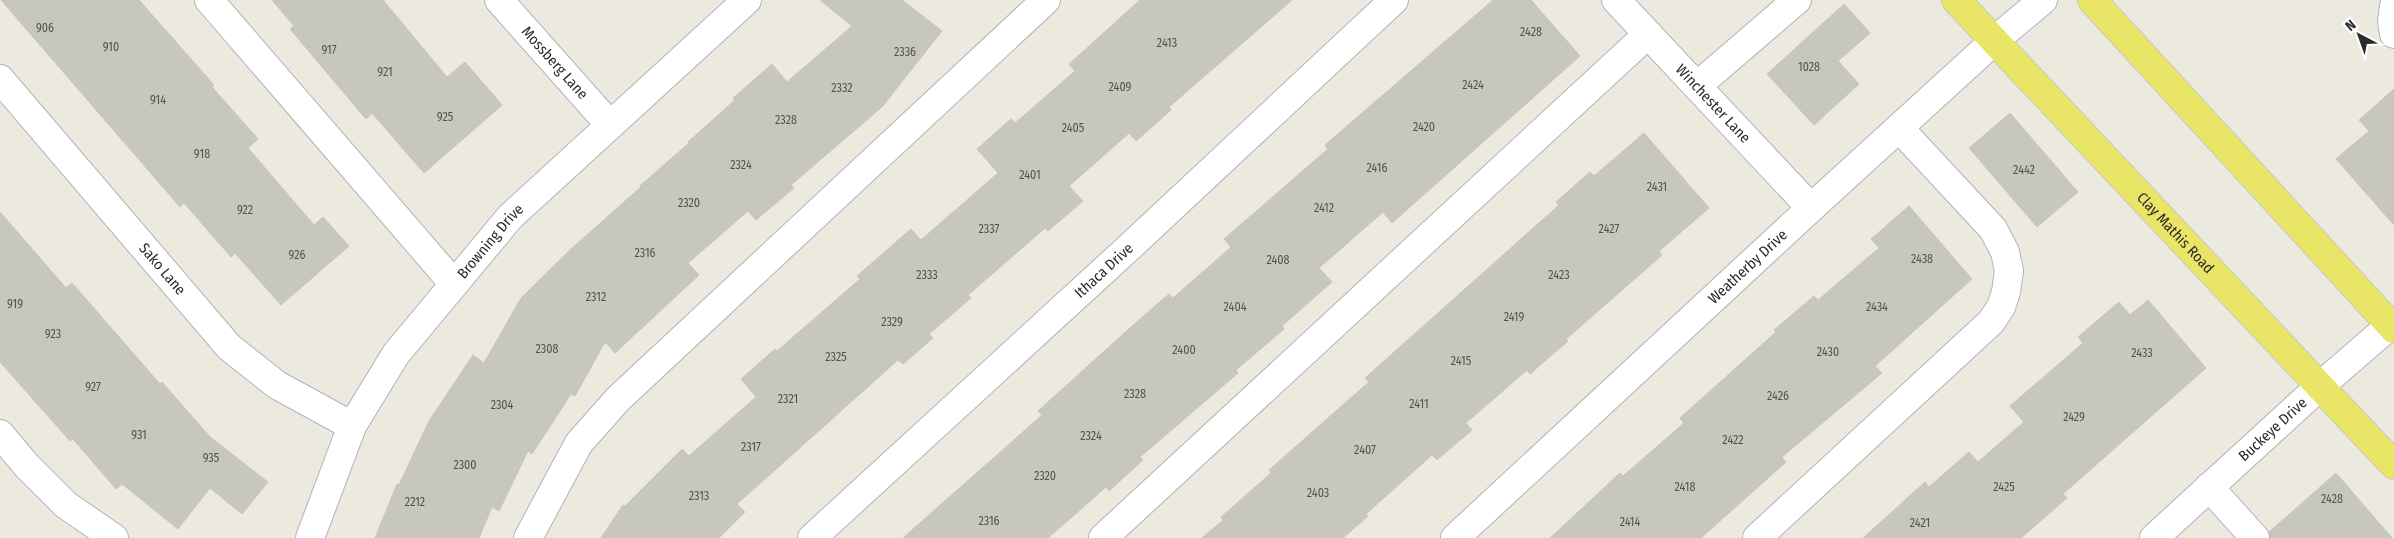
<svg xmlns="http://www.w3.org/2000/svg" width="2394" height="538" viewBox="0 0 2394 538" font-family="'Fira Sans Condensed',sans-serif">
	<rect width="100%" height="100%" fill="#ece9de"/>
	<g fill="#c8c7bd" stroke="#c8c5b8">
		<path d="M 1,0 L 139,0 L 214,85 L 212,87 L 258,139 L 248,148 L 314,225 L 323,217 L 349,246 L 281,305 L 235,253 L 231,257 L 184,203 L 180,207 Z"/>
		<path d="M 272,0 L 383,0 L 447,77 L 465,62 L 502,105 L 424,173 L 372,113 L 366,119 L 290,29 L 294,26 Z"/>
		<path d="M 820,0 L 902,0 L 942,31 L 882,107 L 791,185 L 794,188 L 756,220 L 748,211 L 688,263 L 699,275 L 615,353 L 605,342 L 575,396 L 571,394 L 532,454 L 528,451 L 499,511 L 492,507 L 479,538 L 375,538 L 397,484 L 399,485 L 429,421 L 473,355 L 484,363 L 521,298 L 571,249 L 641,187 L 640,186 L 689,143 L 688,142 L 735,100 L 733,98 L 772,64 L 787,82 L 852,26 Z"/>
		<path d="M 1140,0 L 1292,0 L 1169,107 L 1171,110 L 1136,141 L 1129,133 L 1069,186 L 1083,201 L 1048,231 L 1045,228 L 968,295 L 971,298 L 929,334 L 933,338 L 903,364 L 898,360 L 737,504 L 745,512 L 719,538 L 601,538 L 623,505 L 625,506 L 682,449 L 689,456 L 756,397 L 741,379 L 775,349 L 777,351 L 860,279 L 857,276 L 911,229 L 921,240 L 998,173 L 977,149 L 1011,119 L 1015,123 L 1075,71 L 1069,64 Z"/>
		<path d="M 1493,0 L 1531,0 L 1580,56 L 1392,223 L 1383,212 L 1319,268 L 1332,282 L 1282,326 L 1284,329 L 1236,370 L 1238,373 L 1140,457 L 1143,460 L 1109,491 L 1106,487 L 1048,538 L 903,538 L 1042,415 L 1038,411 L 1131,327 L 1169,294 L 1173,298 L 1231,247 L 1224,239 L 1328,149 L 1325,145 Z"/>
		<path d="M 1844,4 L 1870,33 L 1838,61 L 1859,84 L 1814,125 L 1767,74 Z"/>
		<path d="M 2394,89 L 2394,225 L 2336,159 L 2369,131 L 2359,120 Z"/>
		<path d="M 2010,113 L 2078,192 L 2037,227 L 1969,148 Z"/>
		<path d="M 1644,133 L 1709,208 L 1659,251 L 1662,255 L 1566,339 L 1568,341 L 1530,374 L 1527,370 L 1466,423 L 1472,430 L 1437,460 L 1432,455 L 1366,514 L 1368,516 L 1343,538 L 1202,538 L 1223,520 L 1221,517 L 1271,473 L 1269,470 L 1369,382 L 1365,378 L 1559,205 L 1556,202 L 1590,172 L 1594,176 Z"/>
		<path d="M 1909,206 L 1972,279 L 1875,366 L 1882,373 L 1782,457 L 1786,462 L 1701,538 L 1550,538 L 1620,473 L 1623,476 L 1684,423 L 1680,418 L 1776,332 L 1774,330 L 1814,296 L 1818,300 L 1879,248 L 1871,239 Z"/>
		<path d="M 0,212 L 66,288 L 72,283 L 160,384 L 162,382 L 210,437 L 268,482 L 242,514 L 210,488 L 178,529 L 122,484 L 116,489 L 73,439 L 70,441 L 0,362 Z"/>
		<path d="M 2148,300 L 2206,368 L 2063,494 L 2067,498 L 2021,538 L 1863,538 L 1925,482 L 1929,487 L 1969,452 L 1978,462 L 2024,422 L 2010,406 L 2083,343 L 2078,337 L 2119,302 L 2130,315 Z"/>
		<path d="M 2336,473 L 2392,538 L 2270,538 L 2269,532 Z"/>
	</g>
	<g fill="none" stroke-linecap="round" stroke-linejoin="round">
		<g stroke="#b2b2be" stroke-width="30">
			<g id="minor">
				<path d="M 209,0 L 454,284"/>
				<path id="s1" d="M 499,0 L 610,125"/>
				<path id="s2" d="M 1616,0 L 1811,208"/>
				<path d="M 2394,6 L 2392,21 L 2394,34"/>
				<path id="s3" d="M 0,79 L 229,347 L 277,385 L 352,426"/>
				<path d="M 1697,86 L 1797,0"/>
				<path d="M 0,434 L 27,466 L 66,505 L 114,538"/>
				<path d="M 2209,487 L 2255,538"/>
				<path id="s4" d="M 310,538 L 352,426 L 396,354 L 510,217 L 747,0"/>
				<path d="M 528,538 L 579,443 L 618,399 L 1046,0"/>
				<path id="s5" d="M 812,538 L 1123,253 L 1394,0"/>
				<path d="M 1103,538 L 1648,34"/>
				<path id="s6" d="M 1455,538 L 1811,208 L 1994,41 L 2043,0"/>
				<path d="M 1757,538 L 1991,322 L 2001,307 L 2006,292 L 2009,271 L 2005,252 L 1993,229 L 1899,128"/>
				<path id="s7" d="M 2154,538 L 2319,387 L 2394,322"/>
			</g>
		</g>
		<g stroke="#c8c8c8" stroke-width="30">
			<g id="major">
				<path id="s8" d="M 1956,0 L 2394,465"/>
				<path d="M 2092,0 L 2394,329"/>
			</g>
		</g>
		<use href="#minor" stroke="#fff" stroke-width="28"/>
		<use href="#major" stroke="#e9e566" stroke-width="28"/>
	</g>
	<g text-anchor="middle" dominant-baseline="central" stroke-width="5" stroke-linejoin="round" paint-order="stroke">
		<g font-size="12" fill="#525250">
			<text x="45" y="28">906</text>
			<text x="1531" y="32">2428</text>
			<text x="1167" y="43">2413</text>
			<text x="111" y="47">910</text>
			<text x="329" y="50">917</text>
			<text x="905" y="52">2336</text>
			<text x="1809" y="67">1028</text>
			<text x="385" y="72">921</text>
			<text x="1473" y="85">2424</text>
			<text x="1120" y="87">2409</text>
			<text x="842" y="88">2332</text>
			<text x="158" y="100">914</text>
			<text x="445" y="117">925</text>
			<text x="786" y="120">2328</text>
			<text x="1424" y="127">2420</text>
			<text x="1073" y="128">2405</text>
			<text x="202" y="154">918</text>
			<text x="741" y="165">2324</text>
			<text x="1377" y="168">2416</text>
			<text x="2024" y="170">2442</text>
			<text x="1030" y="175">2401</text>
			<text x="1657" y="187">2431</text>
			<text x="689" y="203">2320</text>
			<text x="1324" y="208">2412</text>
			<text x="245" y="210">922</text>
			<text x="989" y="229">2337</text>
			<text x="1609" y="229">2427</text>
			<text x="645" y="253">2316</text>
			<text x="297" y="255">926</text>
			<text x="1922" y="259">2438</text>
			<text x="1278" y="260">2408</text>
			<text x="927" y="275">2333</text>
			<text x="1559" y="275">2423</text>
			<text x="596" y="297">2312</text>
			<text x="15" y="304">919</text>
			<text x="1235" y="307">2404</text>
			<text x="1877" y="307">2434</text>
			<text x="1514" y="317">2419</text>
			<text x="892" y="322">2329</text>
			<text x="53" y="334">923</text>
			<text x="547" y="349">2308</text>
			<text x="1184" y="350">2400</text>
			<text x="1828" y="352">2430</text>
			<text x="2142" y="353">2433</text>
			<text x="836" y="357">2325</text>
			<text x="1461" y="361">2415</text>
			<text x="93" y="387">927</text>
			<text x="1135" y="394">2328</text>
			<text x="1778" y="396">2426</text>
			<text x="788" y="399">2321</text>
			<text x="1419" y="404">2411</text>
			<text x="502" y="405">2304</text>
			<text x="2074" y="417">2429</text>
			<text x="139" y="435">931</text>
			<text x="1091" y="436">2324</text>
			<text x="1733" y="440">2422</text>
			<text x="751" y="447">2317</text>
			<text x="1365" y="450">2407</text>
			<text x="211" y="458">935</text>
			<text x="465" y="465">2300</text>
			<text x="1045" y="476">2320</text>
			<text x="1685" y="487">2418</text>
			<text x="2004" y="487">2425</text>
			<text x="1318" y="493">2403</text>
			<text x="699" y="496">2313</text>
			<text x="2332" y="499">2428</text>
			<text x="415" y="502">2212</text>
			<text x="989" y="521">2316</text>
			<text x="1630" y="522">2414</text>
			<text x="1920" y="523">2421</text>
		</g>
		<g font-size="15" fill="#2b2b2b" stroke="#fff">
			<text stroke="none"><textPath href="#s1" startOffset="84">Mossberg Lane</textPath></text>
			<text stroke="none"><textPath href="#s2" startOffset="142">Winchester Lane</textPath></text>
			<text stroke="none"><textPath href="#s8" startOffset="320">Clay Mathis Road</textPath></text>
			<text stroke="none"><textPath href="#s4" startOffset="351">Browning Drive</textPath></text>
			<text stroke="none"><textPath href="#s6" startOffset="399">Weatherby Drive</textPath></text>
			<text stroke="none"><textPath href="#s3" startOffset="250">Sako Lane</textPath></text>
			<text stroke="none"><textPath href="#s5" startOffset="396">Ithaca Drive</textPath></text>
			<text stroke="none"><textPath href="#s7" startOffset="161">Buckeye Drive</textPath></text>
		</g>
	</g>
	<g transform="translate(2359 35) rotate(319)" stroke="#ffffff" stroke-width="4" paint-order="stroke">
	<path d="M0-4L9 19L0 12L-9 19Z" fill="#2b2b2b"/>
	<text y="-8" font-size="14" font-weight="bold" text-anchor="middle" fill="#2b2b2b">N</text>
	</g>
</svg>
